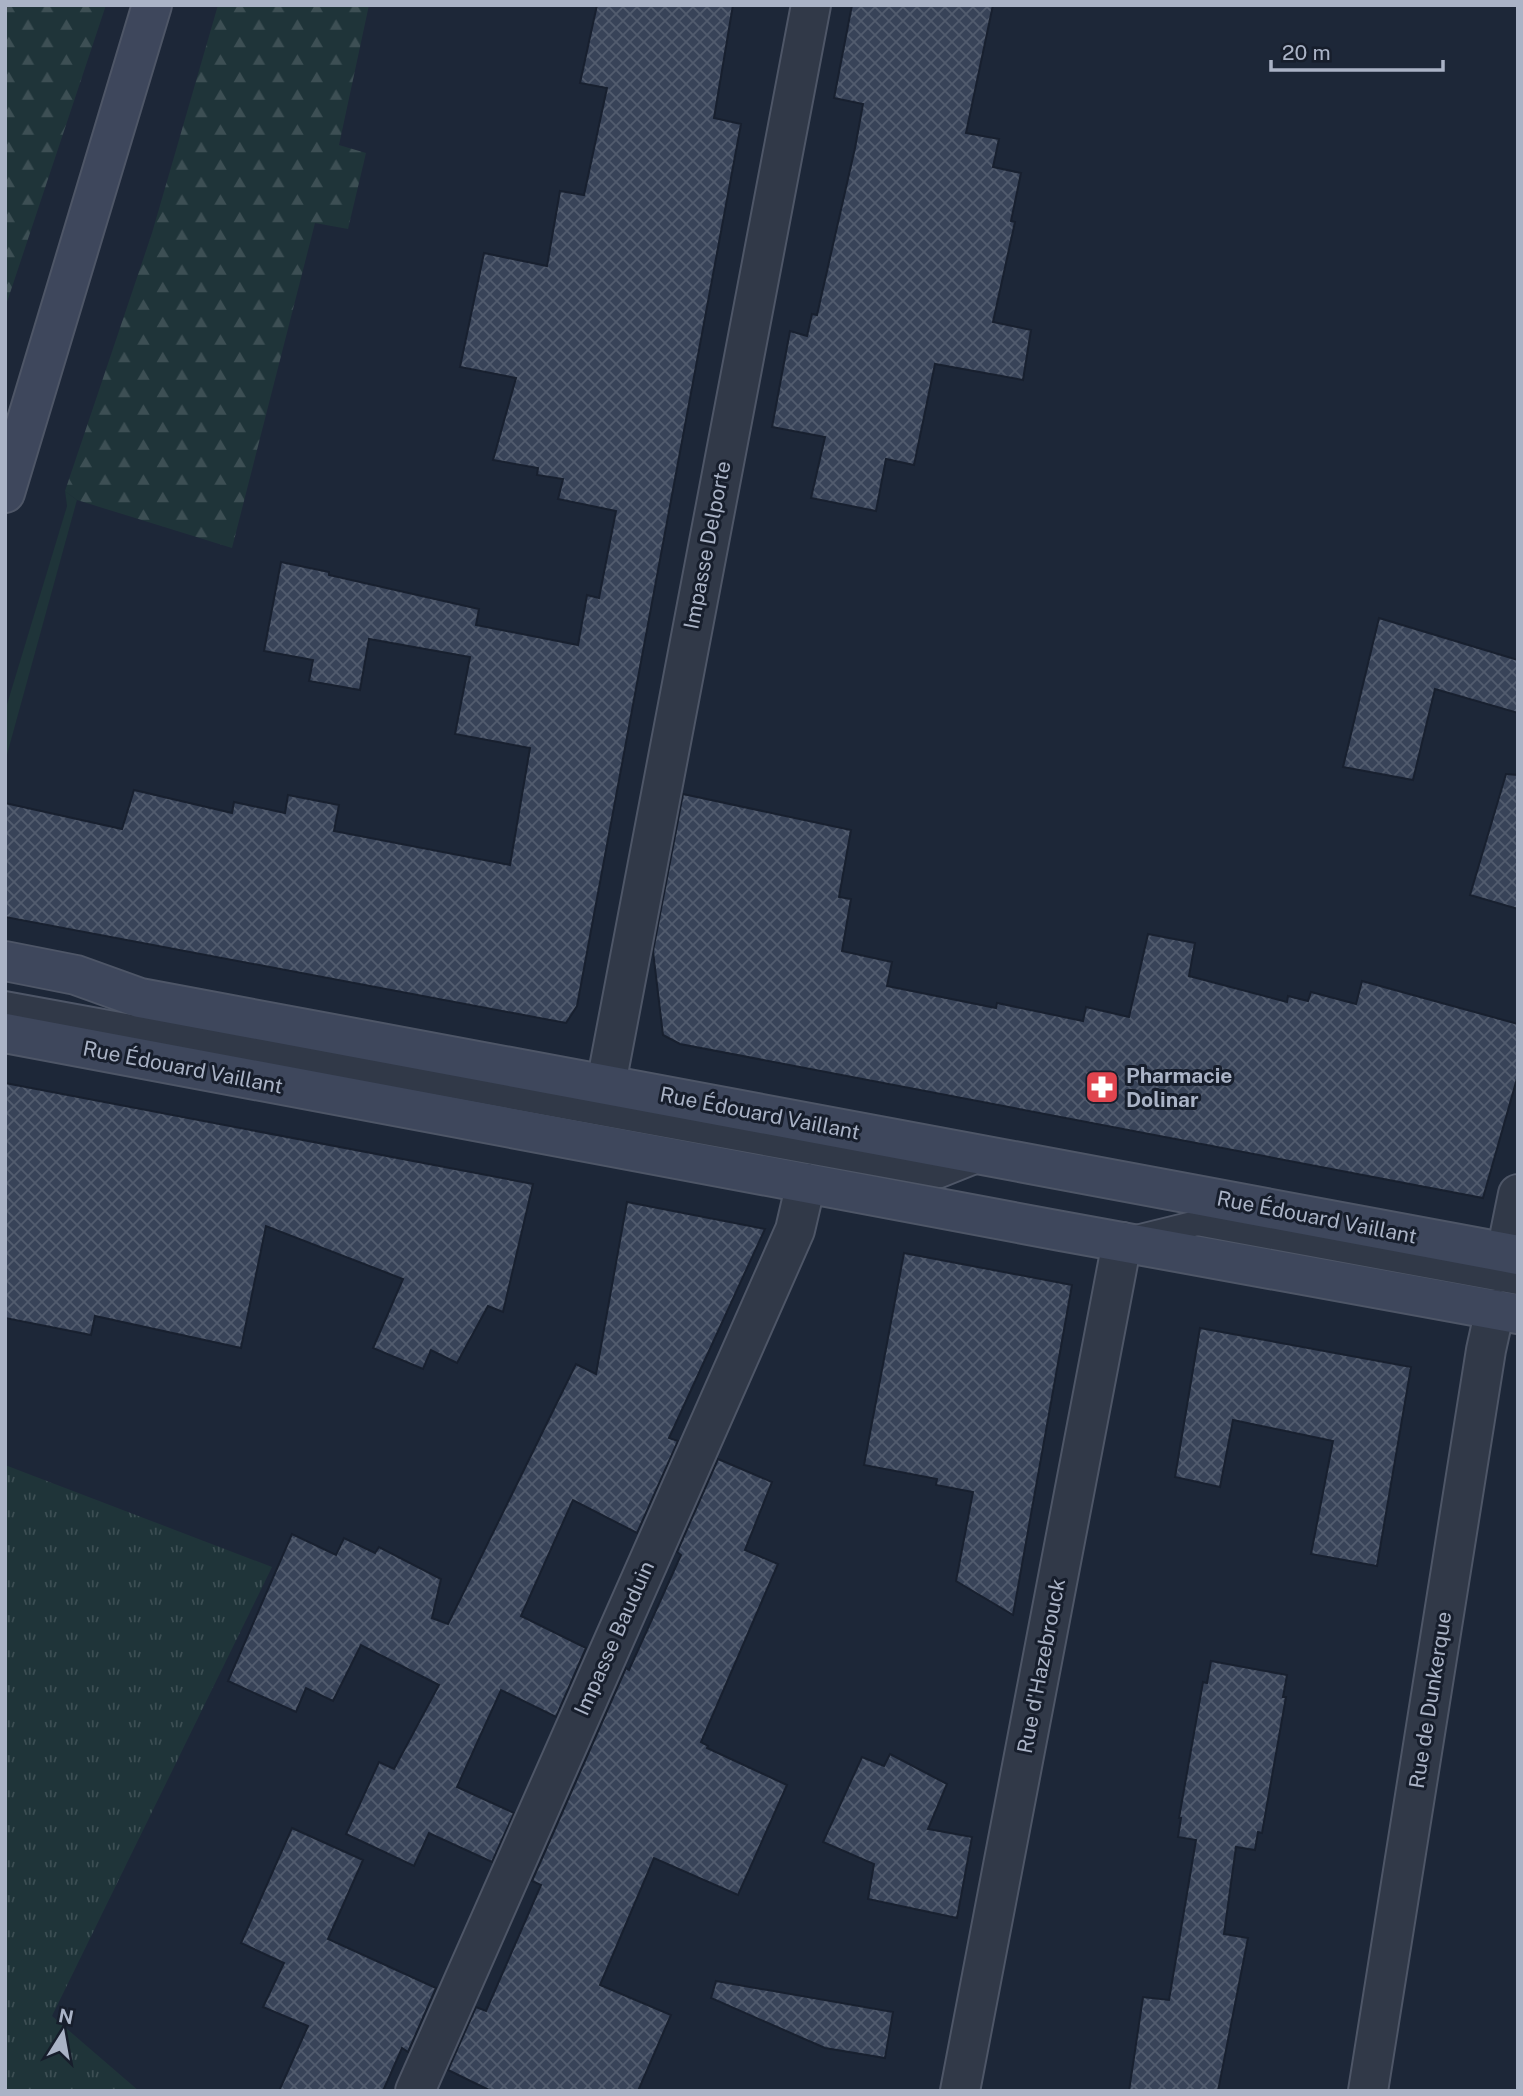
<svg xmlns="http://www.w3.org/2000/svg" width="1523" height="2096" viewBox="0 0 1523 2096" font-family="'Public Sans',sans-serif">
	<defs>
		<pattern id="forest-firs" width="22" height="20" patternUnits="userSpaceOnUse" patternTransform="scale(1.75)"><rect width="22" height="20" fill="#1f3439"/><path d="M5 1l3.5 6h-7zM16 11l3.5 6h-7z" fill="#3d4f54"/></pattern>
		<pattern id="park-tufts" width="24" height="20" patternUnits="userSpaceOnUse" patternTransform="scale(1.75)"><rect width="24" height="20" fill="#1f3439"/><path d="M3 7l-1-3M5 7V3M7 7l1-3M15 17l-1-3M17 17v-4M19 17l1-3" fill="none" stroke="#3d4f54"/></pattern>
		<pattern id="building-cross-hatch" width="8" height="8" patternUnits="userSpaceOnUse" patternTransform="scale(1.75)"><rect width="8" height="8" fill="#384358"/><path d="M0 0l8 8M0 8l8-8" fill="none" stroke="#525c6e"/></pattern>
	</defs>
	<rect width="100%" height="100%" fill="#1d2738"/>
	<path fill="#1f3439" d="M 65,491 L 77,500 L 5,762 L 5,711 L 67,506 Z"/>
	<g fill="url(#forest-firs)">
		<path d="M 5,5 L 106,5 L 5,308 Z"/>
		<path d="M 218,5 L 369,5 L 339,145 L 366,153 L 348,229 L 315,223 L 232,548 L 77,500 L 65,491 L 152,233 Z"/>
	</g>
	<path fill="url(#park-tufts)" d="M 5,1465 L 272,1567 L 52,2016 L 139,2091 L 5,2091 Z"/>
	<g fill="url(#building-cross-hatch)" stroke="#18202f" stroke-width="2">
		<path d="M 597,5 L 733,5 L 714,118 L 741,124 L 577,1006 L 566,1023 L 5,917 L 5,803 L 122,829 L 134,790 L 232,813 L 234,802 L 285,813 L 288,795 L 339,805 L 334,831 L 510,865 L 530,748 L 455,734 L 470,657 L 369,639 L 360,690 L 309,681 L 313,660 L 264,651 L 281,562 L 329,572 L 329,575 L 479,609 L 476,625 L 578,645 L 587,595 L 599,598 L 616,511 L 558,499 L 563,479 L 537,475 L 538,468 L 493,460 L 516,378 L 460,367 L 484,253 L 547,266 L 560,191 L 584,195 L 607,88 L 580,83 Z"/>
		<path d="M 852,5 L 993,5 L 966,133 L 999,139 L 993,167 L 1021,173 L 1011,221 L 1015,222 L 993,322 L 1031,330 L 1023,380 L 935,364 L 914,465 L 886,459 L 876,511 L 811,498 L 825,437 L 772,427 L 790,331 L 807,336 L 812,314 L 817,315 L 855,148 L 863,104 L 834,98 Z"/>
		<path d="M 1379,618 L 1518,660 L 1518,713 L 1435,689 L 1413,780 L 1343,767 Z"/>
		<path d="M 1506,774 L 1518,775 L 1518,909 L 1470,895 Z"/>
		<path d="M 683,794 L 851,830 L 839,897 L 851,899 L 842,951 L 892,962 L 887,986 L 996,1008 L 997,1003 L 1083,1021 L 1086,1007 L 1129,1017 L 1148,934 L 1195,943 L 1189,976 L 1287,1002 L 1288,996 L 1308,1001 L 1311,992 L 1356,1004 L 1362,981 L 1518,1024 L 1518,1075 L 1483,1198 L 680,1044 L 663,1035 L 653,951 Z"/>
		<path d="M 5,1083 L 533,1184 L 503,1312 L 488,1306 L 457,1363 L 431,1350 L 423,1369 L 373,1348 L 403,1279 L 266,1226 L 241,1348 L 95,1316 L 91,1335 L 5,1318 Z"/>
		<path d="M 627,1202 L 765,1229 L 669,1438 L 678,1441 L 637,1533 L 573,1500 L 521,1616 L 586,1648 L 556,1717 L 501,1690 L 457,1787 L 514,1813 L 492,1862 L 429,1833 L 414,1866 L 346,1834 L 379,1762 L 394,1769 L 439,1685 L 361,1645 L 333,1701 L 306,1688 L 296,1712 L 228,1681 L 292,1534 L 336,1555 L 344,1538 L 375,1553 L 379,1547 L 441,1579 L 432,1618 L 448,1624 L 576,1364 L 596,1374 Z"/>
		<path d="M 904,1253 L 1072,1285 L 1013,1615 L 956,1581 L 973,1492 L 936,1485 L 937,1479 L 864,1465 Z"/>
		<path d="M 1200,1328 L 1411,1367 L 1377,1566 L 1311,1554 L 1333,1441 L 1233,1420 L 1220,1487 L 1175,1477 Z"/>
		<path d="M 718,1459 L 772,1482 L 745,1550 L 778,1564 L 701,1742 L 708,1746 L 707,1748 L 787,1785 L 738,1895 L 654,1858 L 600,1985 L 671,2015 L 638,2091 L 491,2091 L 448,2070 L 476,2007 L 486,2011 L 541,1885 L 532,1881 L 626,1668 L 629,1670 L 681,1555 L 677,1552 Z"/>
		<path d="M 1211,1661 L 1287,1675 L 1283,1697 L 1286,1697 L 1262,1833 L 1258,1832 L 1255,1850 L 1236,1847 L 1224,1934 L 1248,1938 L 1218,2091 L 1129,2091 L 1143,1997 L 1169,2000 L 1196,1840 L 1178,1837 L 1181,1818 L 1179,1818 L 1203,1682 L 1207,1683 Z"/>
		<path d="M 890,1754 L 947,1784 L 928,1829 L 972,1837 L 957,1918 L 868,1899 L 874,1864 L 823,1842 L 862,1757 L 884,1766 Z"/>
		<path d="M 292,1828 L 363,1860 L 328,1939 L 436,1988 L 408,2052 L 402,2048 L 383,2091 L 279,2091 L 308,2026 L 263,2007 L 284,1963 L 241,1943 Z"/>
		<path d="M 716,1981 L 893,2012 L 885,2058 L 825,2048 L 711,1998 Z"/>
	</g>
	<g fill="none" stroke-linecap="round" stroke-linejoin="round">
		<g stroke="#4e5667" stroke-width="28">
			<g id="lane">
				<path d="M 5,1004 L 940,1175 L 985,1157"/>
				<path d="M 1136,1238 L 1197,1223 L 1518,1282"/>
			</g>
		</g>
		<g stroke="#4e5667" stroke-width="42">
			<g id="street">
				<path d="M 606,1084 L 811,5"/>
				<path d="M 1506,1253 L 1518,1194"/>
				<path d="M 415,2091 L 795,1230 L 806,1183"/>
				<path d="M 960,2091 L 1122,1242"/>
				<path d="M 1368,2091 L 1486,1350 L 1495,1309"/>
			</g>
		</g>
		<g stroke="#4e5667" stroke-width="42">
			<g id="secondary">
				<path d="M 5,493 L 152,5"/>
				<path d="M 5,961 L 76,975 L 140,998 L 1518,1255"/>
				<path d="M 5,1033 L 1061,1231 L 1518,1314"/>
			</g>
		</g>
		<use href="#lane" stroke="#313948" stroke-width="24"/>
		<use href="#street" stroke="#313948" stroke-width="38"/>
		<use href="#secondary" stroke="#3e475c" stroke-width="38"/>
	</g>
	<defs>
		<g id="pharmacy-square" transform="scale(1.75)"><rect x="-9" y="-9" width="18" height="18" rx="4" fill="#e0444e" stroke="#171e2c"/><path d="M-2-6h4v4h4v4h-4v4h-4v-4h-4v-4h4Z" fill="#fff"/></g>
	</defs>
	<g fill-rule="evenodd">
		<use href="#pharmacy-square" x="1102" y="1087"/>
	</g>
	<g text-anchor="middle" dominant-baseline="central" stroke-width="6" stroke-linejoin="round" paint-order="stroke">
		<g font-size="21" fill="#aab3c6" stroke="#171e2c">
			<text transform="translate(707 545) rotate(-79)">Impasse Delporte</text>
			<text transform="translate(183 1067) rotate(11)">Rue Édouard Vaillant</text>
			<text transform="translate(760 1113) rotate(11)">Rue Édouard Vaillant</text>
			<text transform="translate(1317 1217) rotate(11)">Rue Édouard Vaillant</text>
			<text transform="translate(614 1638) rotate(-66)">Impasse Bauduin</text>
			<text transform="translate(1041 1666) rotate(-79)">Rue d'Hazebrouck</text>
			<text transform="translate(1430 1700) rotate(-81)">Rue de Dunkerque</text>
		</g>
		<g font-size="21" font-weight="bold" fill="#aab3c6" stroke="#171e2c" text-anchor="start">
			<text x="1126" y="1075">Pharmacie<tspan x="1126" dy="24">Dolinar</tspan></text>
		</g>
	</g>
	<rect width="1523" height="2096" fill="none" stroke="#aab3c6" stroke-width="14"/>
	<g transform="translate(63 2033) rotate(11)" stroke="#171e2c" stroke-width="5" paint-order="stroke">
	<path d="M0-5L12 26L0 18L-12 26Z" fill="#aab3c6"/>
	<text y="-10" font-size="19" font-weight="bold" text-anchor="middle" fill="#aab3c6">N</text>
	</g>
	<path d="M1271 60v10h172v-10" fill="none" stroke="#aab3c6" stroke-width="3.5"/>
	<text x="1282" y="60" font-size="21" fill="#aab3c6" stroke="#171e2c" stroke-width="5" paint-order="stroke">20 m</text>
</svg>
